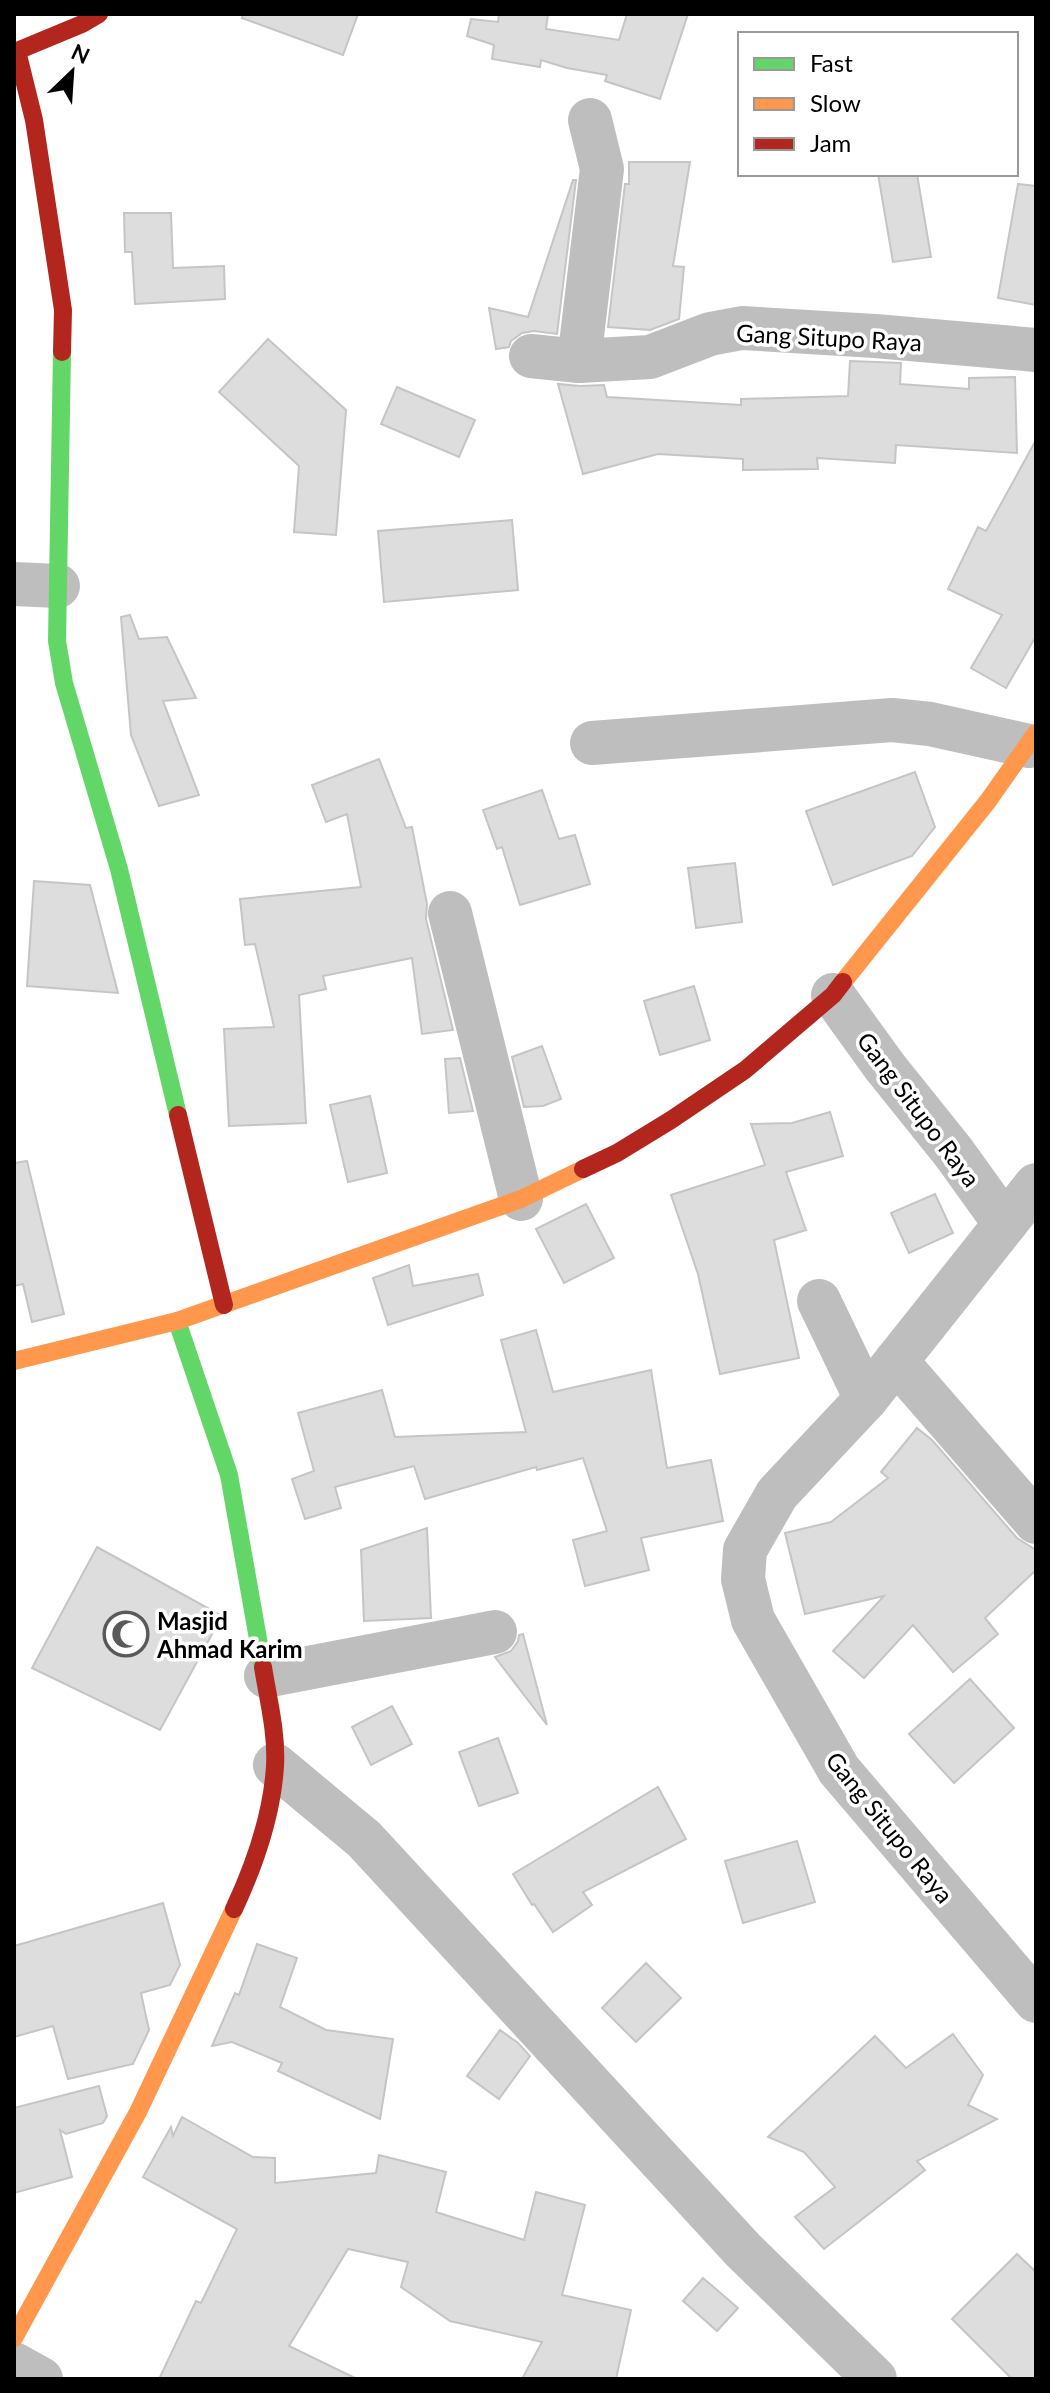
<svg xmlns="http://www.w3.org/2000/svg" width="1050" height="2393" viewBox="0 0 1050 2393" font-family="Lato,sans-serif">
	<rect width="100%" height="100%" fill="#fff"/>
	<g fill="#ddd" stroke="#c5c5c5" stroke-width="2">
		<path d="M 243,14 L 358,14 L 343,55 L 242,18 Z"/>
		<path d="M 499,14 L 548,14 L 546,29 L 619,40 L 627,14 L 688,14 L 660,99 L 605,81 L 607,75 L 567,68 L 541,60 L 540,67 L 492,59 L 494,45 L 467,36 L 471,19 L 498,22 Z"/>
		<path d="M 629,162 L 690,162 L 673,266 L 684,267 L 679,319 L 650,330 L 608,327 L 625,184 L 629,184 Z"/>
		<path d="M 878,174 L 917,174 L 931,257 L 893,262 Z"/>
		<path d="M 573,180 L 576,180 L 557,334 L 534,331 L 522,333 L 511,341 L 509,347 L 496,349 L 489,308 L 528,317 Z"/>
		<path d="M 1018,184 L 1036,186 L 1036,305 L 998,298 Z"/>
		<path d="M 124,213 L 171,213 L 173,268 L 224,266 L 225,299 L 135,304 L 132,252 L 125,252 Z"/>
		<path d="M 268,339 L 346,410 L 336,535 L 294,532 L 299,466 L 219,392 Z"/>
		<path d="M 850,361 L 901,363 L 900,384 L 969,389 L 969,378 L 1015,377 L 1017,453 L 896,445 L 895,463 L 817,458 L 818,469 L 743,470 L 743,459 L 658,454 L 583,474 L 558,384 L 580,386 L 604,385 L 607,397 L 741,405 L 741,399 L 848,396 Z"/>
		<path d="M 397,387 L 475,420 L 459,457 L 381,424 Z"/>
		<path d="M 1036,440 L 1036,636 L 1006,688 L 971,668 L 1002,615 L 948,589 L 978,527 L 986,531 Z"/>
		<path d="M 512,520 L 518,590 L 384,602 L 378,531 Z"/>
		<path d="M 130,615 L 139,639 L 167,637 L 196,698 L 163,701 L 199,795 L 159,806 L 131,735 L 121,617 Z"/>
		<path d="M 379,759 L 406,828 L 412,827 L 427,904 L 426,919 L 453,1030 L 422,1034 L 412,958 L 323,976 L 326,989 L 299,995 L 306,1123 L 229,1126 L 224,1029 L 274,1027 L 255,944 L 245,945 L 240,899 L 361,887 L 347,814 L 326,822 L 312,785 Z"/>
		<path d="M 915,772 L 935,827 L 912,856 L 833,885 L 806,811 Z"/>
		<path d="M 542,790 L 559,839 L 575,835 L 590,884 L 520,905 L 502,847 L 497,849 L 483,810 Z"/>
		<path d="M 735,863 L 742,922 L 696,928 L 688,868 Z"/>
		<path d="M 34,881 L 90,885 L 118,993 L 27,986 Z"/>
		<path d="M 694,986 L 710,1040 L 660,1055 L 644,1001 Z"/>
		<path d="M 542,1046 L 561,1099 L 543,1106 L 524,1107 L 512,1057 Z"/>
		<path d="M 460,1058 L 473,1111 L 449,1113 L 445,1059 Z"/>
		<path d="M 370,1096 L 387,1173 L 348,1182 L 330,1105 Z"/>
		<path d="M 830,1112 L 843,1156 L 786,1172 L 806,1230 L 774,1240 L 799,1358 L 720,1374 L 698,1274 L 671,1195 L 765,1165 L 751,1124 L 792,1123 Z"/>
		<path d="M 27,1161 L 64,1314 L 32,1322 L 23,1284 L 14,1286 L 14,1163 Z"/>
		<path d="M 935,1194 L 953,1233 L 909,1253 L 891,1213 Z"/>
		<path d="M 586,1204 L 614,1258 L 564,1283 L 536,1229 Z"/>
		<path d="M 409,1265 L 413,1286 L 478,1274 L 483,1295 L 388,1325 L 373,1278 Z"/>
		<path d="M 536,1330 L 553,1392 L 651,1370 L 667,1468 L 711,1460 L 723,1521 L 641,1538 L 649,1570 L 585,1586 L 573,1540 L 607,1531 L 583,1458 L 537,1470 L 536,1467 L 425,1499 L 414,1466 L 335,1487 L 341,1508 L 305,1519 L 292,1479 L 314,1471 L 298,1413 L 382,1390 L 395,1437 L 526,1432 L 501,1340 Z"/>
		<path d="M 917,1428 L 932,1440 L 1017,1538 L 1036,1550 L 1036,1570 L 985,1618 L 998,1634 L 953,1672 L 913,1625 L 864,1678 L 833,1651 L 884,1596 L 805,1614 L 785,1533 L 831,1522 L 888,1478 L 881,1472 Z"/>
		<path d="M 427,1528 L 431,1618 L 364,1621 L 361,1550 Z"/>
		<path d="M 97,1547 L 222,1616 L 160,1730 L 32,1668 Z"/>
		<path d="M 523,1634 L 547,1725 L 495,1657 L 511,1651 L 518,1641 L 519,1635 Z"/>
		<path d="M 970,1679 L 1014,1728 L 954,1783 L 909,1734 Z"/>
		<path d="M 392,1706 L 412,1744 L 371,1765 L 352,1727 Z"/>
		<path d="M 498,1738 L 518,1793 L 479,1806 L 459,1752 Z"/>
		<path d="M 658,1787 L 686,1839 L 583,1892 L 592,1905 L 553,1932 L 534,1904 L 532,1905 L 513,1874 Z"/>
		<path d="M 797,1841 L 815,1902 L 743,1923 L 725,1861 Z"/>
		<path d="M 163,1903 L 180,1965 L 170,1985 L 141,1993 L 149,2030 L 133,2064 L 68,2079 L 53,2026 L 14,2037 L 14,1946 Z"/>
		<path d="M 257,1944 L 297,1958 L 280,2007 L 326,2030 L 393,2039 L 380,2119 L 278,2071 L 282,2063 L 232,2042 L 212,2046 L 235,1993 L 239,1995 Z"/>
		<path d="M 646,1963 L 681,1998 L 636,2042 L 602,2008 Z"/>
		<path d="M 500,2030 L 518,2043 L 530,2056 L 499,2099 L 467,2076 Z"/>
		<path d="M 953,2034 L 983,2075 L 968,2105 L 997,2119 L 917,2161 L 925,2170 L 824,2249 L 795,2217 L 835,2187 L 804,2152 L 768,2137 L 875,2036 L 906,2068 Z"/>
		<path d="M 99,2086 L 107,2116 L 103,2123 L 66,2134 L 60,2130 L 72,2177 L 14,2193 L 14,2108 Z"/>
		<path d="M 182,2117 L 253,2157 L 275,2158 L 275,2183 L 376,2173 L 379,2155 L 446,2172 L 436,2212 L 524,2240 L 536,2192 L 585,2205 L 562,2295 L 631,2310 L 616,2379 L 522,2379 L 542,2342 L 450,2321 L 401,2287 L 408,2262 L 348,2249 L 289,2346 L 357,2379 L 159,2379 L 196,2301 L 201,2303 L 237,2229 L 143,2177 L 171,2127 L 173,2136 Z"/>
		<path d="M 1017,2254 L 1036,2272 L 1036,2379 L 1012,2379 L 952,2319 Z"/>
		<path d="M 703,2278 L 738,2308 L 717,2331 L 683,2301 Z"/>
	</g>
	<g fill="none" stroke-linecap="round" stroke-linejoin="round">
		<g stroke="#bebebe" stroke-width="44">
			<path d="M 531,356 L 579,361 L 650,357 L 710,334 L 742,328 L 875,336 L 1036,350"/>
			<path d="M 579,361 L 602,169 L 590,120"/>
			<path d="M 14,584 L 58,586"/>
			<path d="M 592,743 L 892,720 L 930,724 L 1029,746"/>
			<path d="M 450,913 L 521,1199"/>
			<path d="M 833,995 L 885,1067 L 954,1153 L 1005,1224"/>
			<path d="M 1036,1185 L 866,1399 L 777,1494 L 745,1550 L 743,1579 L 753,1620 L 839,1770 L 1036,2001"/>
			<path d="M 819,1301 L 866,1399"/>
			<path d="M 896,1361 L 1036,1522"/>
			<path d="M 266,1676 L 495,1632"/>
			<path d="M 275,1765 L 364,1839 L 743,2250 L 875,2379"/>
			<path d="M 14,2364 L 41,2379"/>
		</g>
		<g stroke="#63d668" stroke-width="18">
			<path d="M 62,352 L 57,641 L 64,683 L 119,869 L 178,1115"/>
			<path d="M 177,1321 L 229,1475 L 263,1667"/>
		</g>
		<g stroke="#ff974d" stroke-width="18">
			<path d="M 843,982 L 988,801 L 1036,733"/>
			<path d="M 14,1361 L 177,1321 L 521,1199 L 583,1169"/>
			<path d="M 14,2338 L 138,2112 L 234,1909"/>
		</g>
		<g stroke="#b3261e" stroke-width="18">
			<path d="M 62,352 L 63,310 L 34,120 L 17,51 L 82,24 L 99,14"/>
			<path d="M 178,1115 L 224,1305"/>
			<path d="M 583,1169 L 617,1153 L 671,1120 L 745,1070 L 833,995 L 843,982"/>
			<path d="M 234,1909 C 255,1864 272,1816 275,1766 C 277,1733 268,1699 263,1667"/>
		</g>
	</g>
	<defs>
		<g id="mosque-ring" transform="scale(2.3)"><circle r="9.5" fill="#fff" stroke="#595959" stroke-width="1.5"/><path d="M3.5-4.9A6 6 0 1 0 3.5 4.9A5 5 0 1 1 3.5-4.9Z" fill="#595959"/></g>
	</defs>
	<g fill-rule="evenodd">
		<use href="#mosque-ring" x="126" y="1634"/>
	</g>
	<g text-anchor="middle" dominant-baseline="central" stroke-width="7" stroke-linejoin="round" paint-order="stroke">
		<g font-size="24" fill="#000" stroke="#fff">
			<text transform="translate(829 337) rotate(3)">Gang Situpo Raya</text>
			<text transform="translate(919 1109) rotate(53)">Gang Situpo Raya</text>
			<text transform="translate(890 1827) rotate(51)">Gang Situpo Raya</text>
		</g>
		<g font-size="24" font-weight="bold" fill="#000" stroke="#fff" text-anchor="start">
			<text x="157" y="1620">Masjid<tspan x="157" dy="28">Ahmad Karim</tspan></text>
		</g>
	</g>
	<rect width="1050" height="2393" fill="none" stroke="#000000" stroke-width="32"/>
	<rect x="738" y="32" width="280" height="144" fill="#ffffff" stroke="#999999" stroke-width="2"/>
	<rect x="754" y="58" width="40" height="12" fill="#63d668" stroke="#999999" stroke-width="2"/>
	<text x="810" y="72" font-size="24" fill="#000000">Fast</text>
	<rect x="754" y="98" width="40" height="12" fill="#ff974d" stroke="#999999" stroke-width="2"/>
	<text x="810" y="112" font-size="24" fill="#000000">Slow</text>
	<rect x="754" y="138" width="40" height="12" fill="#b3261e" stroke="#999999" stroke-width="2"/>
	<text x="810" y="152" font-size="24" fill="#000000">Jam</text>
	<g transform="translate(72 72) rotate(25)" stroke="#ffffff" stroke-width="6" paint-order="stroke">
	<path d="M0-6L14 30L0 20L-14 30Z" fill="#000000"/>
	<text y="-12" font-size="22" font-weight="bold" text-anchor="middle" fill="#000000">N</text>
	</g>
</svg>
